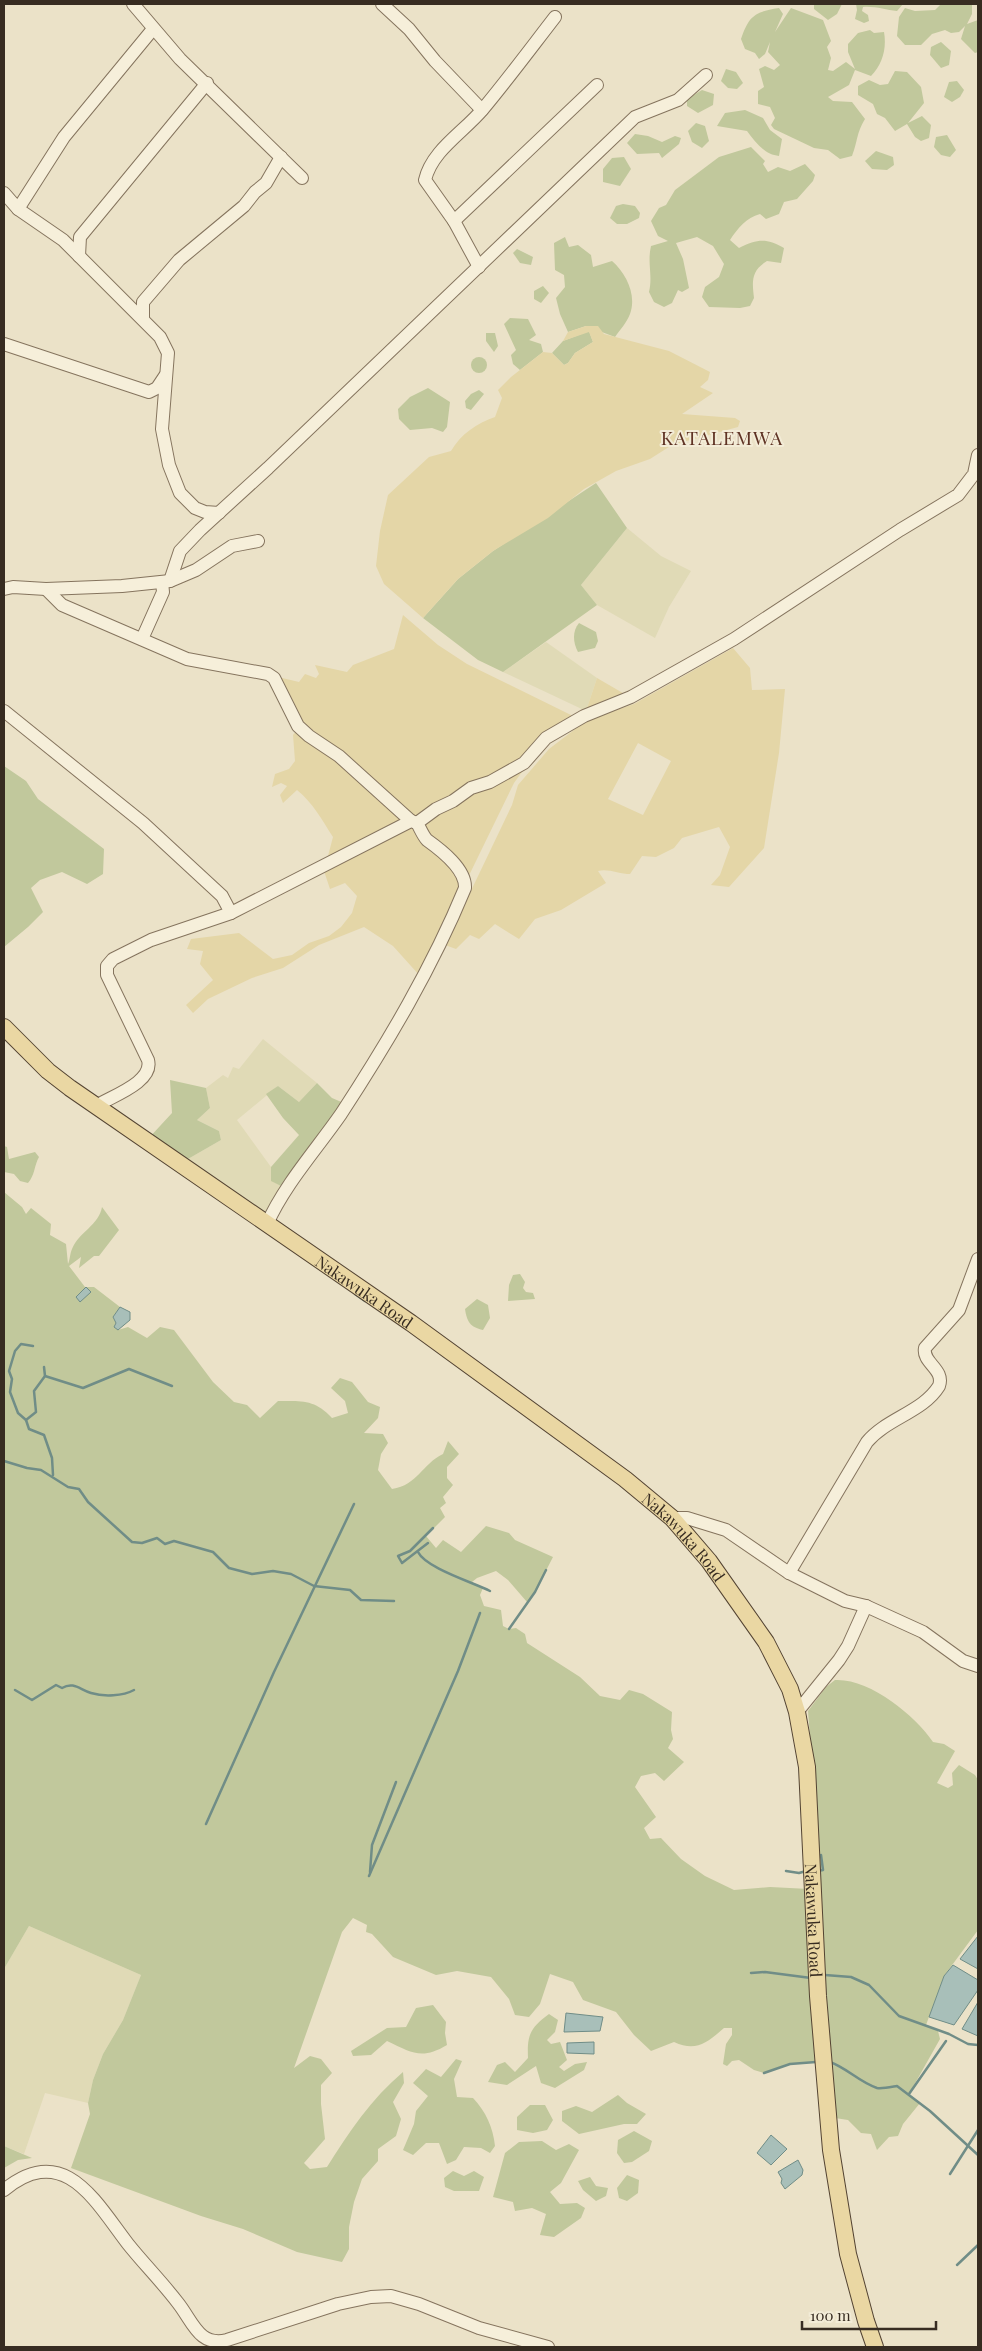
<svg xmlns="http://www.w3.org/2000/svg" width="982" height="2351" viewBox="0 0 982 2351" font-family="'Playfair Display',serif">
	<rect width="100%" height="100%" fill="#ebe2c8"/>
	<g fill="#e0dab6">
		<path d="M 627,528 L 661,556 L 691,571 L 669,607 L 655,638 L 597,605 L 581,585 Z"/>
		<path d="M 546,642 L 597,678 L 586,711 L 503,672 Z"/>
		<path d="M 263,1039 L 317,1083 L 299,1102 L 278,1086 L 237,1120 L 271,1167 L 272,1181 L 285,1188 L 265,1218 L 181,1163 L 221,1140 L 219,1131 L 197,1120 L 210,1108 L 206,1088 L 223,1075 L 228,1078 L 233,1067 L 239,1069 Z"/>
		<path d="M 29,1926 L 141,1975 L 123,2020 L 103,2054 L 93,2080 L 88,2103 L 45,2093 L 24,2154 L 4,2146 L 4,1969 Z"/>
	</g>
	<g fill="#c1c89c">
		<path d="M 814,4 L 842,4 L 837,14 L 828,20 L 814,9 Z"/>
		<path d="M 856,4 L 903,4 L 897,11 C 886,10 875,6 863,7 L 862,11 L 868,15 L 869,21 L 864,23 L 855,19 L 857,10 Z"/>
		<path d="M 941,4 L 972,4 L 972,14 L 967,24 L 978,20 L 978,52 L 975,53 L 961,39 L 965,26 L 959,32 L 951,33 L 945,30 L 932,34 L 921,45 L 905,45 L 897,36 L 899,17 L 905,8 L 915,11 L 935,10 Z"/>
		<path d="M 779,8 L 783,14 L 775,32 L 791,8 L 823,20 L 831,41 L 827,47 L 831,58 L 828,70 L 833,71 L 846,62 L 855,69 L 848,52 L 848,44 L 858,33 L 870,30 L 874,33 L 884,32 C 887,49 882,65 871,76 L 855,70 L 849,85 L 828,97 L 833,101 L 852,102 L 865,119 C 856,134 858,141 852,156 L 840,159 L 828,150 L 814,148 L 774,129 L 771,125 L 775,118 L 770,107 L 758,104 L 758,91 L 764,87 L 759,69 L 765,66 L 774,70 L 780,65 L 768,52 L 770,42 L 765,54 L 759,59 L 755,53 L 745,49 L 741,39 C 749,16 754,12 779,8 Z"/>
		<path d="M 941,42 L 951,51 L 949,65 L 941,68 L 930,55 L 931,47 Z"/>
		<path d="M 726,69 L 736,72 L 743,83 L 737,89 L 728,88 L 721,81 Z"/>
		<path d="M 895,71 L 907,72 L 921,87 L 924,103 L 908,123 L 922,116 L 931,125 L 929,138 L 921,141 L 915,137 L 907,124 L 895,131 L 885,118 L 877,114 L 873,104 L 858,95 L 858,86 L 869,80 L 880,85 L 888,84 Z"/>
		<path d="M 957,81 L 964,90 L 960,97 L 952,102 L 944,97 L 949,82 Z"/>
		<path d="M 702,90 L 714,94 L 713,105 L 698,113 L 687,106 L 687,99 Z"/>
		<path d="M 745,110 L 763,118 L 770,130 L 782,139 L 779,156 C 765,155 755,142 747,131 L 717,126 L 725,113 Z"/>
		<path d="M 696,123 L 705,126 L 709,141 L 702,148 L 692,142 L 688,131 Z"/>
		<path d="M 635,134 L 648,136 L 662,142 L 675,136 L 681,138 L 679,144 L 662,158 L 659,153 L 637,154 L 627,143 Z"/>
		<path d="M 947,135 L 956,150 L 950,157 L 941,155 L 934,147 L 936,137 Z"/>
		<path d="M 751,147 L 765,161 L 763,164 L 768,172 L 778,167 L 790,171 L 805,164 L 815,175 L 813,181 L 797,199 L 784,202 L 779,214 L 766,219 L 760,214 C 746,218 738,228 730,240 L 739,248 C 758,239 766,238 784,248 L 781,263 L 767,261 C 751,271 752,281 754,298 L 750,306 L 740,308 L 709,307 L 702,297 L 705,287 L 719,277 L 724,264 L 713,246 L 697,237 L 676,243 L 683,259 L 689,288 L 682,292 L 678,290 L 672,303 L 664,307 L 654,302 L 649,292 C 653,275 647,263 651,246 L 668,241 L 658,236 L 651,221 L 659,208 L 666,205 L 675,190 L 719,157 Z"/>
		<path d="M 876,151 L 893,157 L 894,165 L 887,170 L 872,169 L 865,161 Z"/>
		<path d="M 624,157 L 631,169 L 620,186 L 603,182 L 603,169 L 612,158 Z"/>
		<path d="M 623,204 L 635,206 L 640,213 L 639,218 L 627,224 L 617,224 L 610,218 L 616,206 Z"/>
		<path d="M 565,237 L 569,247 L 578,245 L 591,255 L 593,267 L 612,261 C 626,273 637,295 630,314 C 627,322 620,330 615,337 L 586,326 L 568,332 L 560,314 L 556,298 L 565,287 L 564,275 L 555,270 L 554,243 Z"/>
		<path d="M 517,249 L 533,257 L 531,265 L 520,263 L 513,253 Z"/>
		<path d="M 543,286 L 549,293 L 541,303 L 534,299 L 534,291 Z"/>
		<path d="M 510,318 L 528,319 L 536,335 L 529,340 L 541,344 L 543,352 L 520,370 L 513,364 L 511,355 L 516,350 L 504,324 Z"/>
		<path d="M 589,331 L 593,342 L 575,353 L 568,363 L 564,365 L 552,353 L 563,341 Z"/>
		<path d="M 486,333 L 495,333 L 498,346 L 494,352 L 486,341 Z"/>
		<circle cx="479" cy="365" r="8"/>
		<path d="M 428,388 L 450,402 L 447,427 L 443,432 L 432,428 L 410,430 L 399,419 L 398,409 L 410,397 Z"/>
		<path d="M 479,390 L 484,394 L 471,410 L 466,408 L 465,401 L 471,394 Z"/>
		<path d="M 596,483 L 627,528 L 581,585 L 597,605 L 503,672 L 478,660 L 423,618 L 458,579 L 493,551 Z"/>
		<path d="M 579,623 L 596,632 L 598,641 L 595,648 L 578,652 C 573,643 572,631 579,623 Z"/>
		<path d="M 4,766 L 26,781 L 38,799 L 104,849 L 103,874 L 87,884 L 62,872 L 40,880 L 31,888 L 43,912 L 28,927 L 4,947 Z"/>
		<path d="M 170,1080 L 206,1088 L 210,1108 L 197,1120 L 219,1131 L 221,1140 L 181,1163 L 148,1139 L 172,1113 Z"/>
		<path d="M 317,1083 L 332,1098 L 346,1104 L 285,1188 L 271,1181 L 271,1167 L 299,1135 L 283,1118 L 266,1094 L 278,1086 L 299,1102 Z"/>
		<path d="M 4,1146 L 7,1147 L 9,1159 L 35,1152 L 39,1157 C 34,1166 35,1175 28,1183 L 20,1181 L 14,1174 L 4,1172 Z"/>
		<path d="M 4,1192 L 22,1207 L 26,1214 L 31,1208 L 51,1224 L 50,1235 L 66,1244 L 68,1264 C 70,1260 70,1253 72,1249 C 79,1232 99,1225 102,1207 L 119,1230 L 99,1256 L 94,1256 L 79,1268 L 81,1257 L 69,1266 L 85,1287 L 94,1287 L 120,1307 L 113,1317 L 116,1323 L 114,1327 L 118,1330 L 128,1327 L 147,1338 L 160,1327 L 174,1330 L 213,1382 L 234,1402 L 247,1405 L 260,1418 L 278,1401 C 301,1401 315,1399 332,1418 L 348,1413 L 345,1401 L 331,1388 L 340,1378 L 352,1382 L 368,1402 L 380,1407 L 378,1418 L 364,1433 L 383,1434 L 388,1443 L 381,1454 L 378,1470 L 392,1489 C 418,1485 422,1464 443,1454 L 448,1441 L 459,1454 L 447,1467 L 447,1478 L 453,1485 L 443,1497 L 446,1503 L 440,1508 L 445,1517 L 426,1536 L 436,1548 L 443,1540 L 461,1552 L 486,1526 L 509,1533 L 515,1540 L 553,1557 L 535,1592 L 527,1602 L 508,1580 L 496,1571 L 477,1578 L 472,1582 L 483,1588 L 480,1595 L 484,1606 L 501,1610 L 503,1626 L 509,1629 L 516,1628 L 525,1634 L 527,1643 L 580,1677 L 600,1696 L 620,1700 L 629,1690 L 643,1694 L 672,1712 L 671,1730 L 673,1739 L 668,1748 L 684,1762 L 664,1781 L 655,1773 L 641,1776 L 635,1787 L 656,1817 L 644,1828 L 650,1839 L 661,1838 L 681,1859 L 705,1876 L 734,1890 L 770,1887 L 809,1889 L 816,2062 L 790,2064 L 764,2073 L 754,2070 L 739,2060 L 732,2061 L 727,2066 L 723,2064 L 726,2044 L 732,2035 L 732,2028 L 724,2028 C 707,2043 696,2052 674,2042 L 651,2051 L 634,2035 L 616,2012 L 583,2000 L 573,1982 L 550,1974 L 540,2004 L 529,2017 L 515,2015 L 509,1999 L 491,1977 L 457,1971 L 436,1975 L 393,1957 L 372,1934 L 366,1932 L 367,1925 L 353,1918 L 342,1932 L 294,2068 L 310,2056 L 321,2059 L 332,2073 L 321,2085 L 321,2104 L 325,2139 L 304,2163 L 310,2169 L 327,2167 C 349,2132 371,2099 403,2072 L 404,2083 L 393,2102 L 401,2119 L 396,2136 L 378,2149 L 378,2161 L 362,2179 L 354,2202 L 349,2227 L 349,2249 L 342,2262 L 297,2252 L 243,2229 L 201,2216 L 71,2168 L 90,2114 L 88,2103 L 93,2080 L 103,2054 L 123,2020 L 141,1975 L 29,1926 L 4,1969 Z"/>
		<path d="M 520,1274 L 525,1282 L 523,1288 L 526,1292 L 533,1293 L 535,1299 L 508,1301 L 509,1285 L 513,1275 Z"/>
		<path d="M 477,1299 L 488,1305 L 490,1318 L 483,1330 C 470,1327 467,1322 465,1309 Z"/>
		<path d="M 835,1680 C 869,1678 915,1715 933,1742 L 944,1744 L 955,1751 L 937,1783 L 948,1788 L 953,1785 L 952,1773 L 959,1765 L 975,1775 L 978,1780 L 978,1930 L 944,1976 L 926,2025 L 938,2031 L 940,2039 L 909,2094 L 920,2103 L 903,2124 L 898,2136 L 889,2137 L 877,2150 L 871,2134 L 861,2133 L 848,2120 L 835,2118 L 825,2001 L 818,1839 L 808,1711 L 826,1687 Z"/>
		<path d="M 433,2005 L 446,2022 L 445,2033 L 447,2045 C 422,2060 412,2053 387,2041 L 371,2055 L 353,2056 L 351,2051 L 387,2028 L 406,2027 L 416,2008 Z"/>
		<path d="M 549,2014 L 558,2020 L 555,2032 L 547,2040 L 551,2044 L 560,2042 L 567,2060 L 559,2067 L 564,2071 L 575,2064 L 587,2062 L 584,2070 L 555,2088 L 541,2083 L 536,2066 L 507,2085 L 488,2082 L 497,2065 L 505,2062 L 515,2072 L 528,2058 C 527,2035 530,2028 549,2014 Z"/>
		<path d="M 456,2059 L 462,2061 L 454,2079 L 457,2097 L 473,2098 C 486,2112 493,2127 495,2146 L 490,2153 L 481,2148 L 464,2147 L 456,2160 L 447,2164 L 439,2143 L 426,2143 L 413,2155 L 403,2150 L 414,2124 L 416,2111 L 428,2096 L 413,2083 L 426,2069 L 441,2077 Z"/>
		<path d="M 618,2095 L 627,2103 L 646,2114 L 637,2124 L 624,2124 L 579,2134 L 562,2121 L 562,2111 L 576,2106 L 592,2112 Z"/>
		<path d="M 530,2105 L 545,2105 L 553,2120 L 547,2130 L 533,2133 L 517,2130 L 517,2117 Z"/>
		<path d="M 634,2131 L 652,2141 L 649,2151 L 632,2162 L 624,2163 L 617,2153 L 618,2140 Z"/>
		<path d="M 542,2141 L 556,2150 L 569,2144 L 579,2150 L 561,2183 L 550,2192 L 560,2204 L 577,2203 L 585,2208 L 581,2218 L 554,2237 L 540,2235 L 546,2214 L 532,2208 L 515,2211 L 513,2202 L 493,2197 L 505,2153 L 519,2142 Z"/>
		<path d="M 4,2146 L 32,2158 L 18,2160 L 4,2168 Z"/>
		<path d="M 453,2171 L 464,2176 L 474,2171 L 484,2177 L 479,2191 L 454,2191 L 445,2187 L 444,2178 Z"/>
		<path d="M 627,2175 L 639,2180 L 638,2193 L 627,2201 L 619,2198 L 617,2188 Z"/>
		<path d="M 590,2177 L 596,2186 L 608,2188 L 606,2196 L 596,2201 L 583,2190 L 578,2181 Z"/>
	</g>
	<g fill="#e4d6a7" fill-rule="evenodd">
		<path d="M 586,326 L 598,326 L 604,334 L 669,351 L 710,372 L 708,380 L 700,387 L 713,393 L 682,414 L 735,418 L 740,421 L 738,427 L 672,445 L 650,459 L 616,471 L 584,489 L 548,518 L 493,551 L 458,579 L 423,618 L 384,584 L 376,566 L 380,531 L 388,495 L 429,457 L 451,451 C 461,434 477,423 495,417 L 502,398 L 498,390 L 511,377 L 543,352 L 552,353 L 564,365 L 568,363 L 575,353 L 593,342 L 589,332 L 563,341 L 568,332 Z"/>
		<path d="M 403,615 L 438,645 L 467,664 L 571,715 L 571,721 L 542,744 L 514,783 L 420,976 L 393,946 L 364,927 L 319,945 L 283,968 L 252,978 L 208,999 L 193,1013 L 186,1005 L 213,980 L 200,964 L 203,951 L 187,949 L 191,939 L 239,933 L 273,959 L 292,955 L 309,943 L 329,936 L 341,927 L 352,913 L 357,896 L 345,883 L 330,889 L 324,871 L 333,837 C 322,820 313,803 297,790 L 283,803 L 280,795 L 287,786 L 281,783 L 272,787 L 275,774 L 289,769 L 295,761 L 293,735 L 297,730 L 278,677 L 299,682 L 305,674 L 316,678 L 319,674 L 315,665 L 347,672 L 353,665 L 394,649 Z"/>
		<path d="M 733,648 L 750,668 L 752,690 L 785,689 L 779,753 L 764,848 L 729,887 L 711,885 L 720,875 L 730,847 L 719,827 L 682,838 L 674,848 L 656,857 L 642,856 L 630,874 C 620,874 607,868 598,871 L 606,883 L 561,910 L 535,919 L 519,939 L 495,924 L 479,939 L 470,935 L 456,949 L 445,945 L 512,805 L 518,785 L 549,749 L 587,720 L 634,704 ZM 638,743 L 671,761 L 643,815 L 608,799 Z"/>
		<path d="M 597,678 L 628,696 L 586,711 Z"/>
	</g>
	<g fill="#a8bfb9" stroke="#708d87">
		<path d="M 86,1287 L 91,1292 L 80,1302 L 76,1297 Z"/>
		<path d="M 120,1307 L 130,1312 L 130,1320 L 118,1330 L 114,1327 L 116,1323 L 113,1317 Z"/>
		<path d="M 978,1936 L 978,1969 L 960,1959 Z"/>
		<path d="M 953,1965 L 978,1980 L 978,1990 L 954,2025 L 929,2017 L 944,1976 Z"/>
		<path d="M 978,2002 L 978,2036 L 962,2029 Z"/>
		<path d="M 566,2013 L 603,2017 L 600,2031 L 564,2032 Z"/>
		<path d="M 594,2042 L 594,2054 L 567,2053 L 567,2043 Z"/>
		<path d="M 771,2135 L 787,2149 L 771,2165 L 757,2153 Z"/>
		<path d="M 798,2160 L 803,2170 L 802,2175 L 785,2189 L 781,2183 L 782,2179 L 778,2172 Z"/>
	</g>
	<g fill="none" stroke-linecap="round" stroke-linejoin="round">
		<g stroke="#708d87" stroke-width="2.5">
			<path d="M 355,1294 L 365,1301"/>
			<path d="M 44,1367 L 45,1376 L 34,1391 L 36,1412 L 26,1420 L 29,1429 L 44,1435 L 52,1458 L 53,1475"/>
			<path d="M 45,1376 L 83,1388 L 129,1369 L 172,1386"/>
			<path d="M 26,1420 L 18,1413 L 10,1392 L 12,1379 L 9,1371 L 15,1351 L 21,1344 L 33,1346"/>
			<path d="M 4,1461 L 27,1468 L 41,1470 L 68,1487 L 79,1489 L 88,1502 L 132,1542 L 142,1543 L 157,1538 L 165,1544 L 174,1541 L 213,1552 L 229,1568 L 252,1574 L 273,1571 L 291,1574 L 314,1586 L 350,1590 L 361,1600 L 394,1601"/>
			<path d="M 428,1543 L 402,1563 L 398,1556 L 410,1551 L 433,1528"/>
			<path d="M 418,1552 C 426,1568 472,1582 490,1591"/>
			<path d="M 509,1629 L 535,1592 L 546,1570"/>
			<path d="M 15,1690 L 32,1700 L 56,1685 L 62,1688 C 74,1681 80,1690 91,1693 C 104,1697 123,1696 134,1690"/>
			<path d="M 206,1824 L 274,1672 L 354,1504"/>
			<path d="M 786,1871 L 799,1873 L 806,1871"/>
			<path d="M 818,1871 L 823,1870 L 821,1855"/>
			<path d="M 370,1872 L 372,1845 L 396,1782"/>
			<path d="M 369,1876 L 458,1671 L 480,1613"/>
			<path d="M 751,1973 L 765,1972 L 811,1978"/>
			<path d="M 825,1975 L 851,1977 L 869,1985 L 899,2016 L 949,2034 L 968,2044 L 978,2045"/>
			<path d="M 830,2062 C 847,2068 859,2082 877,2088 C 882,2089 891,2087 897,2086 L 930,2111 L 978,2155"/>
			<path d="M 764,2073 L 790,2064 L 816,2062"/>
			<path d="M 909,2094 L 946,2041"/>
			<path d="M 950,2174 L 978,2130"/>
			<path d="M 957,2265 L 978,2245"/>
		</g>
		<g stroke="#85745e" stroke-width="14">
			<g id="minor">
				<path d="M 133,4 L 180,59 L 302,178"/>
				<path d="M 382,4 L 409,29 L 435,61 L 482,110"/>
				<path d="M 4,193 L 18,209 L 63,240 L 160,337 L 168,353 L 162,429 L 169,465 L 180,493 L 195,508 L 205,512 L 219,513"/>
				<path d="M 18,209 L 64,137 L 153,29"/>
				<path d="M 454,221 L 597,85"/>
				<path d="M 79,256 L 80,237 L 207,83"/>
				<path d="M 479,267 L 454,221 L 425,180 C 432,150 464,132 483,109 C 508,79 531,48 555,17"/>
				<path d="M 143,318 L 143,302 L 179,260 L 244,206 L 255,192 L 266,183 L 281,157"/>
				<path d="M 4,344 L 149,392 L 157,388 L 165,376"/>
				<path d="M 170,581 L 180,551 L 200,530 L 268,468 L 635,117 L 678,100 L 706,75"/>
				<path d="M 4,589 L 13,587 L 46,589 L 122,586 L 170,581 L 196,570 L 232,546 L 258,541"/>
				<path d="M 46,589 L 62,605 L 187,659 L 268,674 L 274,678 L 298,726 L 309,736 L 339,756 L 411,821"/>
				<path d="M 142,639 L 163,592 L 162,582"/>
				<path d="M 4,711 L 143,823 L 222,896 L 231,913"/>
				<path d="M 96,1106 C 112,1096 154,1082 148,1060 L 107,975 L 107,966 L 113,959 L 151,940 L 231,913 L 411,821 L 417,823"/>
				<path d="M 267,1224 C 285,1184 316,1150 341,1114 C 388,1042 432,968 465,888 C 466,869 441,850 427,840 C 423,836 420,828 417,823 L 436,809 L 453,801 L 471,788 L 490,782 L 524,763 L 546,738 L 584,716 L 631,697 L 734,639 L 900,530 L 958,495 L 974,474 L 978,455"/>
				<path d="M 672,1518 L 687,1518 L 726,1530 L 789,1573 L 845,1601 L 866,1606 L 923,1632 L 963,1661 L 978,1666"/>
				<path d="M 789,1573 L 867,1442 C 887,1418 923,1412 939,1386 C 945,1369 922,1363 925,1348 L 959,1310 L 978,1259"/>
				<path d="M 797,1712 L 839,1660 L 848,1646 L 866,1606"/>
				<path d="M 4,2190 C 64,2141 95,2201 128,2244 C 144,2264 162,2282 178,2303 C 193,2322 199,2347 227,2340 L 338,2304 L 371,2297 L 391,2296 L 419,2304 L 479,2328 L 548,2347"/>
			</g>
		</g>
		<g stroke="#534332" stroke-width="18">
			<g id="major">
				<path id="s1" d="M 4,1027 L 48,1071 L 70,1088 L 411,1323 L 625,1479 L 672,1518 L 709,1561 L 766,1642 L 790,1689 L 797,1712 L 807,1767 L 818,1996 L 831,2150 L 848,2254 L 866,2321 L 875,2347"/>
			</g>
		</g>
		<use href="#minor" stroke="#f6efda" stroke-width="12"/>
		<use href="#major" stroke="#ead7a3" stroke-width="16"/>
	</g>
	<g text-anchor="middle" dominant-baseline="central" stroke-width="4" stroke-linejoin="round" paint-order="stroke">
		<g font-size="16" fill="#372c21" stroke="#f3ecd7">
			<text stroke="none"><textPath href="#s1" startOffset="448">Nakawuka Road</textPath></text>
			<text stroke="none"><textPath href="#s1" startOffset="852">Nakawuka Road</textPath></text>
			<text stroke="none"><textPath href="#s1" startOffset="1272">Nakawuka Road</textPath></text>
		</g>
		<g font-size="19" letter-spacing="1" fill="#5f3324" stroke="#f3ecd7">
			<text x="722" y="437">KATALEMWA</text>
		</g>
	</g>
	<rect width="982" height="2351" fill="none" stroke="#372c21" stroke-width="10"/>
	<path d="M802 2321v8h134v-8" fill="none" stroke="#372c21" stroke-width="2.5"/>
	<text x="810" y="2321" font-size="15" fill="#372c21" stroke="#f3ecd7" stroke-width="4" paint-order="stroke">100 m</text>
</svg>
